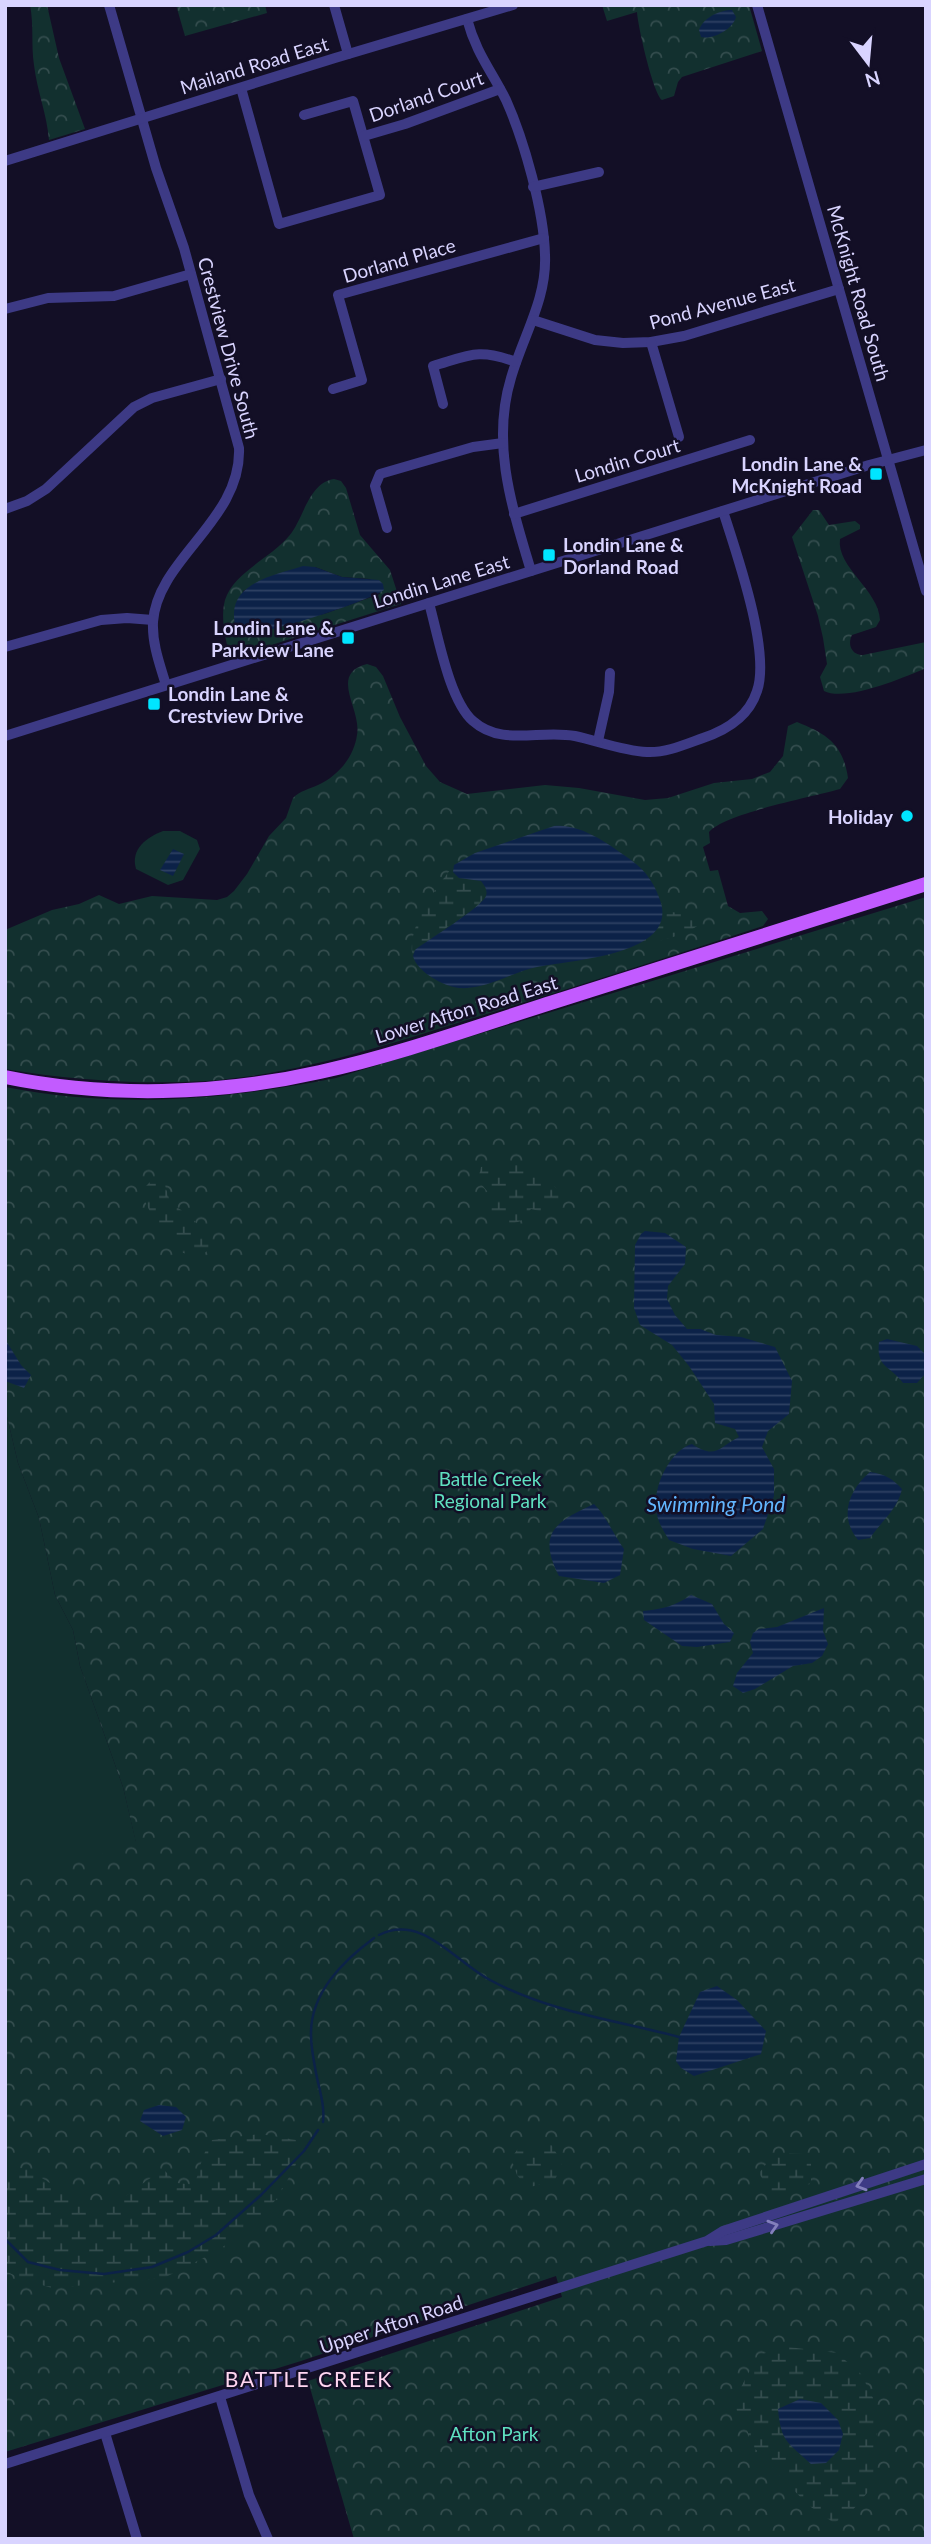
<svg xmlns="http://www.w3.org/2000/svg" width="931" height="2544" viewBox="0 0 931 2544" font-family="Lato,sans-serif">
	<defs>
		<pattern id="forest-crowns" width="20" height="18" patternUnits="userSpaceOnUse" patternTransform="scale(1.75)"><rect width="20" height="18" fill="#12302f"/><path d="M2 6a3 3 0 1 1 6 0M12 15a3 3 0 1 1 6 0" fill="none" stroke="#344d4e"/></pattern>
		<pattern id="wetland-marsh" width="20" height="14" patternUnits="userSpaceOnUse" patternTransform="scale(1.75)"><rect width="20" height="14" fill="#12302f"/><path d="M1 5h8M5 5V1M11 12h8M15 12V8" fill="none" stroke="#344d4e"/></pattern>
		<pattern id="water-rules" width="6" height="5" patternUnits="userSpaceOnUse" patternTransform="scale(1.75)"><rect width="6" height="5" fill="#0c2248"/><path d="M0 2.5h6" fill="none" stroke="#2f4163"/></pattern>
	</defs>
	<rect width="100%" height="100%" fill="#130f26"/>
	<g fill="#12302f">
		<path d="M 163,831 L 180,831 L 197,840 L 200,849 L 183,880 L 168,885 L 136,869 C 130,849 147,837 163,831 Z"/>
		<path d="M 5,1408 L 18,1463 L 39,1518 L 55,1595 L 73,1630 L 80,1666 L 123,1787 L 137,1846 L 5,1886 Z"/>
	</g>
	<g fill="url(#forest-crowns)" fill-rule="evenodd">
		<path d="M 30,5 L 47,5 L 59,58 L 85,129 L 49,140 C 47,114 37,91 34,65 C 31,45 34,25 30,5 Z"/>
		<path d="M 176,5 L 265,5 L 267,13 L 185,36 Z"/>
		<path d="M 602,5 L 749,5 L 762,51 L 682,77 L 678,82 L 674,96 L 662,100 C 653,93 638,27 637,12 L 607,21 Z"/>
		<path d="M 334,479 L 341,481 L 346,488 L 360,535 L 390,570 L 401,604 L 230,658 C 226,640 220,619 225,600 C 234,572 271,558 289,536 C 304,519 308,483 334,479 ZM 315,567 L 342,577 L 370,579 L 380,594 L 327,613 L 247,635 L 243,591 L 278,574 Z"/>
		<path d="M 813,510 L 819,510 L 829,525 L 855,521 L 860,525 L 860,529 L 840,539 C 836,567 879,590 880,620 L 876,627 L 852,635 C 847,645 852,655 863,655 L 926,642 L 926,668 C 903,678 846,702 824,691 L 820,677 L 827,664 L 823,638 L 818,616 L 792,537 Z"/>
		<path d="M 367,664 L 376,667 L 383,676 L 400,717 L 426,766 L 440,782 L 467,794 L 545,785 L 579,788 L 645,800 L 668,798 L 714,783 L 752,779 L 770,772 L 783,756 L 788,726 L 797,722 C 827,734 843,744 848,778 L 840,789 C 813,797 725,813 709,832 L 710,843 L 703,847 L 710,871 L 718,870 L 728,906 L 740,913 L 762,911 L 768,919 L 763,926 C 669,957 574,987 480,1016 C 390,1044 301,1074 206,1081 C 139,1085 72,1080 5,1069 L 5,930 L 52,910 L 79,904 L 99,895 L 119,904 L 152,896 L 217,900 L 227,897 L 234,891 L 247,874 L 269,836 L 286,818 L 293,798 C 300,791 309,789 318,785 C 338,776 354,757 357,735 C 362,709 328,674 367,664 Z"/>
		<path d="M 926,897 L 926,2539 L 354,2539 L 308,2381 L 562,2297 L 556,2276 L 301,2361 L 5,2452 L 5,1885 L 136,1843 L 123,1787 L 80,1666 L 73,1630 L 55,1595 L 39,1518 L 18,1463 L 5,1408 L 5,1087 C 119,1109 224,1100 336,1078 Z"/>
	</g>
	<g fill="url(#wetland-marsh)" fill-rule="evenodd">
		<path d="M 454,865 L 453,867 L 481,881 L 487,892 L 486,897 L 473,909 L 415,950 L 414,961 C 403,930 436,888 454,865 Z"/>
		<path d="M 661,903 L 669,912 L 696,914 L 701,923 C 684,938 654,941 632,947 C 650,939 665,923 661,903 Z"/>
		<path d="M 508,1162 L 537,1166 L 543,1176 L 561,1192 L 563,1206 L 552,1214 L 531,1209 L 521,1221 L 502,1227 L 489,1219 L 491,1196 L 478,1180 L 481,1167 Z"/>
		<path d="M 151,1181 L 165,1185 L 170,1202 L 192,1218 L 211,1239 L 209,1248 L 200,1259 L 178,1251 L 166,1230 L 153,1218 L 144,1199 L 145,1187 Z"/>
		<path d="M 260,2134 L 296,2140 L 298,2161 L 278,2197 L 256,2223 L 217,2251 L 164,2278 L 52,2288 L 25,2280 L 5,2271 L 5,2169 L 26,2168 L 89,2208 L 120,2200 L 163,2169 L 177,2183 L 194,2185 C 201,2169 201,2154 212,2140 Z"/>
		<path d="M 538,2143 L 551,2144 L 562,2163 L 555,2180 L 527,2188 L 517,2175 L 511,2158 L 521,2145 Z"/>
		<path d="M 783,2153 L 803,2154 L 811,2161 L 811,2182 C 798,2192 787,2198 770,2192 L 759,2173 L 767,2163 Z"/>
		<path d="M 788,2347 L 837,2353 L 861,2374 L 873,2398 L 878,2423 L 873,2486 L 851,2512 L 834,2523 L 808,2505 L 765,2460 L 751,2444 L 746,2425 L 735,2408 L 739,2391 L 758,2355 ZM 843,2434 L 839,2450 L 826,2463 L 811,2463 L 793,2447 Z"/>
	</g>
	<g fill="url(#water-rules)">
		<path d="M 732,10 L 736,17 C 733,29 713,40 701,37 L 699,30 C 703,18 719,10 732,10 Z"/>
		<path d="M 303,566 L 315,567 L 342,577 L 379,580 L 383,584 L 384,590 C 372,600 254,639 242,633 C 235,630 234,622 234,615 C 233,582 278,574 303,566 Z"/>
		<path d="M 554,826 C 581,823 610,845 631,860 C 647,872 655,884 661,903 C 676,956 568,960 537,967 C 512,972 486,990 459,988 C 443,986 417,972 413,956 L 415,950 C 428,940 482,907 486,896 C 488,890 484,885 481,881 L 459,878 L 453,872 L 454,865 L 475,853 Z"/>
		<path d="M 173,849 L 184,854 L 173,876 L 160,870 Z"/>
		<path d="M 645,1231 L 665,1233 L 686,1247 L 685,1264 L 668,1286 L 667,1299 L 675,1315 L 687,1329 L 700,1329 L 716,1335 L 741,1337 L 775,1347 L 792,1381 L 789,1414 L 768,1431 L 762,1447 L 774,1469 L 774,1496 L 763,1529 L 731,1556 L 693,1549 L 669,1540 C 663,1530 657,1521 656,1509 C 653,1487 670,1450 692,1444 C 716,1460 719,1447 739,1437 L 735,1429 L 715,1423 L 714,1404 L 689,1366 L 672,1345 L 640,1325 L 634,1308 L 635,1245 L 641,1234 Z"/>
		<path d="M 5,1339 L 21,1365 L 31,1375 L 24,1388 L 5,1381 Z"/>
		<path d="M 887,1339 L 917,1346 L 926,1355 L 926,1373 L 917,1383 L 903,1383 C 890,1365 876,1368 879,1342 Z"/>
		<path d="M 870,1472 C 884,1474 892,1478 902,1489 C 898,1508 882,1521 870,1538 L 858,1540 C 839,1517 848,1491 870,1472 Z"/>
		<path d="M 594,1504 C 607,1517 613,1534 624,1549 L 620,1575 L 604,1583 L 559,1576 C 537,1533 555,1522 594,1504 Z"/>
		<path d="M 691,1595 L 712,1604 L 724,1624 L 734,1633 L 730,1642 L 697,1647 L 682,1646 L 644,1620 L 643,1611 C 662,1609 676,1606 691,1595 Z"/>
		<path d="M 824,1608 L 823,1631 L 828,1644 L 822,1656 L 812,1663 L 793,1666 L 755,1689 L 743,1693 L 733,1686 L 737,1673 L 753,1653 L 750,1642 L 753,1633 L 759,1629 L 777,1627 Z"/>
		<path d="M 717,1986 L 737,2000 L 766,2031 L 761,2054 L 694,2076 L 681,2068 L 676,2061 L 679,2037 L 700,1992 Z"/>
		<path d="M 159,2105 L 176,2107 L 186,2117 L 182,2130 L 163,2136 L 140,2121 L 144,2110 Z"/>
		<path d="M 800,2399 L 821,2403 L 838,2420 L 843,2434 L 839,2450 L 826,2463 L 811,2464 C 788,2442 781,2443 778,2409 Z"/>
	</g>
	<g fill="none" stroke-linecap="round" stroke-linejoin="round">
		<g stroke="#0c2248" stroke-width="2.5">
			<path d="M 379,1935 C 422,1913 455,1962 490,1980 C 549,2012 615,2020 679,2037"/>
			<path d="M 323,2122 C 325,2105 319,2089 316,2073 C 314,2061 311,2048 311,2035 C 310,1993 343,1961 374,1938"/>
			<path d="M 5,2239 L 28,2262 L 60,2270 L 104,2274 L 152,2267 L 188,2252 L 216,2235 L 261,2195 L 304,2151 L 318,2130"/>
		</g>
		<g stroke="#3d3a85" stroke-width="10">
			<path d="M 109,5 L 156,168 L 184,248 L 239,448 C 242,520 157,559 153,622 C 152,644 160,665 166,685"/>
			<path d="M 334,5 L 348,54"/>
			<path d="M 757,5 L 926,591"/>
			<path d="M 467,19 C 476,53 491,70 506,100 C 524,140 544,211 545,255 C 547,299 523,336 511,378 C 491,444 512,507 531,571"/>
			<path d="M 241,88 L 279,224 L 380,195 L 353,101 L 304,115"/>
			<path d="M 364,136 L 405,124 L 500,89"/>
			<path d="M 5,161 L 335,58 L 513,5"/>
			<path d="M 533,187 L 599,172"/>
			<path d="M 5,309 L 48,298 L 114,296 L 191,274"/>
			<path d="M 533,320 L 595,340 L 623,343 L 651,342 L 684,336 L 839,289"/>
			<path d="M 651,342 L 679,437"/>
			<path d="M 333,389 L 362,380 L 338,295 L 544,238"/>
			<path d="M 443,404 L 433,366 C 470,355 478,348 516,362"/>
			<path d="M 5,509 L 27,501 L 46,489 L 134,407 L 152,398 L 221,379"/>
			<path d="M 514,514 L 750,440"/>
			<path d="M 387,528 L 375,486 L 380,474 L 473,447 L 503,443"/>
			<path d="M 429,603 C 438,635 449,700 473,721 C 502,747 540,729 575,736 C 598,741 623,751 647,752 C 666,753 686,744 703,738 C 727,730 749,716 757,691 C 771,651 736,552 723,511"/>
			<path d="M 5,647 L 101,620 L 127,618 L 153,620"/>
			<path d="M 5,736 L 869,465 L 926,450"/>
			<path d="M 598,741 L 609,692 L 610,673"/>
			<path d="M 710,2241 L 726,2240 L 926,2179"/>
			<path d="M 220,2397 L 249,2495 L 268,2539"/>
			<path d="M 105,2433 L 137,2539"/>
			<path d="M 5,2464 L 707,2241 L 723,2231 L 926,2164"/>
		</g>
		<path stroke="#c25bff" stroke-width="14" d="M 5,1077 C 107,1098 218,1095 320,1072 C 402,1054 483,1024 563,999 C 684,961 805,922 926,884"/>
	</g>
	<defs><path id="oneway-chevron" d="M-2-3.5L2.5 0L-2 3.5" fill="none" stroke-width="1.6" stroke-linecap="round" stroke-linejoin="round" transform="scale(1.75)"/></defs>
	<g stroke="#837fbc">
		<use href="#oneway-chevron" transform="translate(861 2185) rotate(163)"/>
		<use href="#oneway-chevron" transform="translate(773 2226) rotate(-17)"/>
	</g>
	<g fill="#00e5ff" stroke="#130f26" stroke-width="2.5">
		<rect x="869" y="467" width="14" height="14" rx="3.5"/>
		<rect x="542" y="548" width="14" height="14" rx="3.5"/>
		<rect x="341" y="631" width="14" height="14" rx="3.5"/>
		<rect x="147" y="697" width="14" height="14" rx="3.5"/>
		<circle cx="907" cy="816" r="7"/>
	</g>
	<g text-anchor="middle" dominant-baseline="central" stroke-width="5" stroke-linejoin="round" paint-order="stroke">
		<g font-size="19" fill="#d9d4ff" stroke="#130f26">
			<text transform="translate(254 65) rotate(-17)">Mailand Road East</text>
			<text transform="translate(426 96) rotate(-19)">Dorland Court</text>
			<text transform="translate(399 260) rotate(-16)">Dorland Place</text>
			<text transform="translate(859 293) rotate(74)">McKnight Road South</text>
			<text transform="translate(722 303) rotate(-15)">Pond Avenue East</text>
			<text transform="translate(229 348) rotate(75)">Crestview Drive South</text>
			<text transform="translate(627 460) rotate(-17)">Londin Court</text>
			<text transform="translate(441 581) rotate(-17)">Londin Lane East</text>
			<text transform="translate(466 1009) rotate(-17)">Lower Afton Road East</text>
			<text transform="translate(391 2324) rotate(-18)">Upper Afton Road</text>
		</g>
		<g font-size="19" font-weight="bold" fill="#d9d4ff" stroke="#130f26" text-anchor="end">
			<text x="862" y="463">Londin Lane &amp;<tspan x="862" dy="22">McKnight Road</tspan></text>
			<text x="563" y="544" text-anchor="start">Londin Lane &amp;<tspan x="563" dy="22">Dorland Road</tspan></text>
			<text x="334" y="627">Londin Lane &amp;<tspan x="334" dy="22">Parkview Lane</tspan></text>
			<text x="168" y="693" text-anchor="start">Londin Lane &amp;<tspan x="168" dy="22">Crestview Drive</tspan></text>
			<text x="893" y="816">Holiday</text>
		</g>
		<g font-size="19" fill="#5fe0c0" stroke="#130f26">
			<text x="490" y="1478">Battle Creek<tspan x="490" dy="22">Regional Park</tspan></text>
			<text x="494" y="2433">Afton Park</text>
		</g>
		<g font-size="21" font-style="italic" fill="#62b6ff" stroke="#130f26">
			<text x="716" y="1503">Swimming Pond</text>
		</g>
		<g font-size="21" letter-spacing="2" fill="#ffd6f0" stroke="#130f26">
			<text x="309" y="2378">BATTLE CREEK</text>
		</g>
	</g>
	<rect width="931" height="2544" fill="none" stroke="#d9d4ff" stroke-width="14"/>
	<g transform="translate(868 63) rotate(164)" stroke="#130f26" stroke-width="5" paint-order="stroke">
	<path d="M0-5L12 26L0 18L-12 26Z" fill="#d9d4ff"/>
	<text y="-10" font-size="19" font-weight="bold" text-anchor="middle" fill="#d9d4ff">N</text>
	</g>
</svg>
